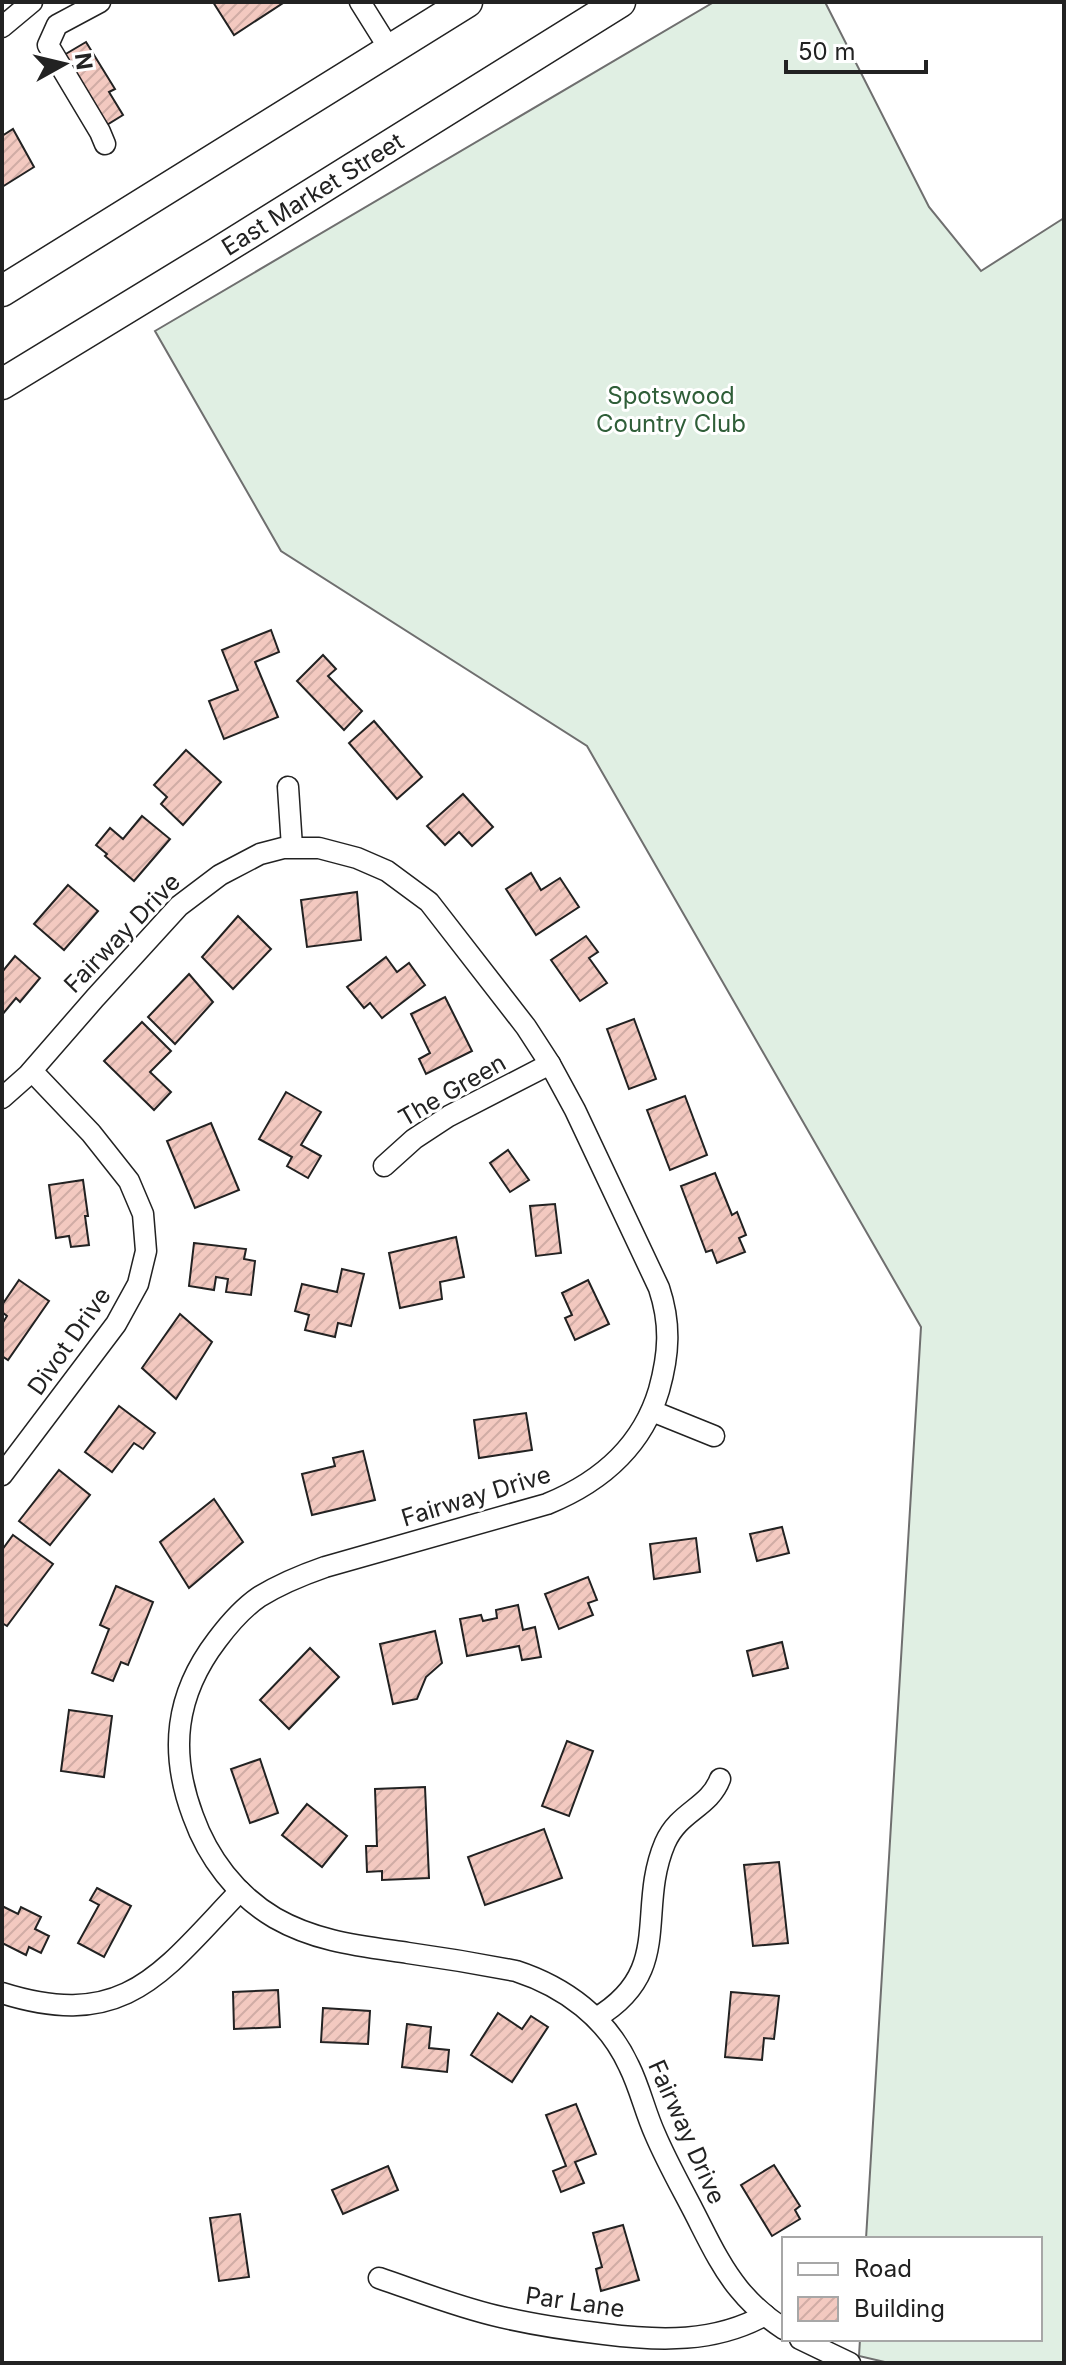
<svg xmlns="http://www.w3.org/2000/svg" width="1066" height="2365" viewBox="0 0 1066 2365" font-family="Inter,sans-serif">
	<defs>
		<pattern id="building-hatch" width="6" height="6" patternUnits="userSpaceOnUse" patternTransform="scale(2)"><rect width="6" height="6" fill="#f3c9c0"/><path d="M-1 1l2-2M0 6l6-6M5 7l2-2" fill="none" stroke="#d0aca5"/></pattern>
	</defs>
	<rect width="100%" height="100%" fill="#fff"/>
	<path fill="#e0efe3" stroke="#6f6f6f" stroke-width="2" d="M 714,2 L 825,2 L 929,207 L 981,271 L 1064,218 L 1064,2363 L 889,2363 L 859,2356 L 860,2339 L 1040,2339 L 1040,2239 L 866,2239 L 921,1327 L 587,746 L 281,551 L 155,331 Z"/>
	<g fill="url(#building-hatch)" stroke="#222" stroke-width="2">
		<path d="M 213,2 L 282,2 L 283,3 L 234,35 Z"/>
		<path d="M 86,42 L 115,89 L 109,92 L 123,115 L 105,126 L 64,55 Z"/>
		<path d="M 13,129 L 34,167 L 2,187 L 2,136 Z"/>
		<path d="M 271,630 L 279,652 L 255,662 L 278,717 L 224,739 L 209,701 L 238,690 L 222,650 Z"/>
		<path d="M 323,655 L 336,669 L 328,676 L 362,711 L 344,730 L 297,681 Z"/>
		<path d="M 374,721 L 422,777 L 397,799 L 349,743 Z"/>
		<path d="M 186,750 L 221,782 L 183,825 L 161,804 L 167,797 L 154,785 Z"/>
		<path d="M 463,794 L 493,827 L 472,846 L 459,832 L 445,845 L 427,826 Z"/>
		<path d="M 142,816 L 170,839 L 134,881 L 105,856 L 107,854 L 96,845 L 110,828 L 123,839 Z"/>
		<path d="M 531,873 L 541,890 L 560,878 L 579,907 L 536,935 L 506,889 Z"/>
		<path d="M 68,885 L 98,911 L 64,950 L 34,924 Z"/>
		<path d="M 357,892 L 361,940 L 307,947 L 301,900 Z"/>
		<path d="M 238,916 L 271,949 L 233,989 L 202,957 Z"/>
		<path d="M 586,936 L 598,952 L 589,958 L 607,983 L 580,1001 L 551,960 Z"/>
		<path d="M 15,956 L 40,978 L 20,1002 L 16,998 L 2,1015 L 2,972 Z"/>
		<path d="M 386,957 L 397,972 L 409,963 L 425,985 L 382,1018 L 370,1003 L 364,1008 L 347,987 Z"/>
		<path d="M 189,974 L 213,1002 L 175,1044 L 148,1017 Z"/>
		<path d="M 445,997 L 472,1051 L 426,1074 L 419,1059 L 430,1053 L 411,1014 Z"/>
		<path d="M 634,1019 L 656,1079 L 629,1089 L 607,1029 Z"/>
		<path d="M 142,1022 L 171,1051 L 150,1072 L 171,1092 L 154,1110 L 104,1061 Z"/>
		<path d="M 286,1092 L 321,1112 L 301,1145 L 321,1156 L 308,1178 L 287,1166 L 292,1157 L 259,1139 Z"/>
		<path d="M 685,1096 L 707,1155 L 670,1170 L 647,1110 Z"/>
		<path d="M 211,1123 L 239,1190 L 195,1208 L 167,1141 Z"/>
		<path d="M 508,1150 L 529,1180 L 510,1192 L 490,1163 Z"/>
		<path d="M 715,1173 L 732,1215 L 737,1212 L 746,1235 L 739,1238 L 745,1252 L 717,1263 L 712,1250 L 706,1252 L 681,1186 Z"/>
		<path d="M 83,1180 L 88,1216 L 85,1216 L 89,1245 L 71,1247 L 69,1236 L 56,1238 L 49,1185 Z"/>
		<path d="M 555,1204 L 561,1253 L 536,1256 L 530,1206 Z"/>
		<path d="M 456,1237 L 464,1277 L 440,1282 L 442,1299 L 400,1308 L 389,1253 Z"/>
		<path d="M 194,1243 L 246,1249 L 244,1259 L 255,1261 L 251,1295 L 226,1292 L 228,1279 L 216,1277 L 214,1290 L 189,1286 Z"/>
		<path d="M 342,1269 L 364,1274 L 351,1326 L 338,1323 L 335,1337 L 305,1330 L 309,1315 L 295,1311 L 302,1284 L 337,1292 Z"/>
		<path d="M 19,1280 L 49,1301 L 8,1360 L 2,1356 L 2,1324 L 7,1316 L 2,1312 L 2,1305 Z"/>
		<path d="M 588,1280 L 609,1324 L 575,1340 L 565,1318 L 572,1315 L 562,1293 Z"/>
		<path d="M 180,1314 L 212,1342 L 176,1399 L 142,1368 Z"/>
		<path d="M 119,1406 L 155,1433 L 143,1449 L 134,1443 L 112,1472 L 85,1452 Z"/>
		<path d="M 526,1413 L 532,1450 L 479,1458 L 474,1420 Z"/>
		<path d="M 363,1451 L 375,1500 L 312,1515 L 302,1474 L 335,1466 L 333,1458 Z"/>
		<path d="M 59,1470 L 90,1495 L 50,1545 L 19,1521 Z"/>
		<path d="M 214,1499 L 243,1542 L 189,1588 L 160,1542 Z"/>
		<path d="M 782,1527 L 789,1553 L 757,1561 L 750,1534 Z"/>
		<path d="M 13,1535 L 53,1564 L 7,1626 L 2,1623 L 2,1550 Z"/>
		<path d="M 696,1538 L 700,1572 L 654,1579 L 650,1544 Z"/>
		<path d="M 588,1577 L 597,1600 L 588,1603 L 593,1615 L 559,1629 L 545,1594 Z"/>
		<path d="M 116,1586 L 153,1602 L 128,1665 L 121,1662 L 113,1681 L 92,1673 L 109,1629 L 100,1625 Z"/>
		<path d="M 518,1605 L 523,1630 L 535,1627 L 541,1657 L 522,1660 L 519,1646 L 467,1656 L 460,1619 L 481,1615 L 483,1621 L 497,1618 L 496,1610 Z"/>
		<path d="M 435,1631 L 442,1663 L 426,1677 L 417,1699 L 393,1704 L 380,1644 Z"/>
		<path d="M 782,1642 L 788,1668 L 753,1676 L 747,1651 Z"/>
		<path d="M 310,1648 L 339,1677 L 289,1729 L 260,1700 Z"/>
		<path d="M 69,1710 L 112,1716 L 104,1777 L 61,1771 Z"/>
		<path d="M 567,1741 L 593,1751 L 569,1816 L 542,1806 Z"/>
		<path d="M 260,1759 L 278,1813 L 250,1823 L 231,1769 Z"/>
		<path d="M 425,1787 L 429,1878 L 382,1880 L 382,1871 L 367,1872 L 366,1846 L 377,1846 L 375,1789 Z"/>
		<path d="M 307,1804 L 347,1836 L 322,1867 L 282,1835 Z"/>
		<path d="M 544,1829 L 562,1878 L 485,1905 L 468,1857 Z"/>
		<path d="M 779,1862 L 788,1943 L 753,1946 L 744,1865 Z"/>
		<path d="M 97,1888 L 131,1906 L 104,1957 L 78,1943 L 99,1905 L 90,1900 Z"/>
		<path d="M 2,1906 L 18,1914 L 21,1907 L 41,1917 L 35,1929 L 49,1936 L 41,1953 L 29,1947 L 26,1955 L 2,1943 Z"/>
		<path d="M 278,1990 L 280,2027 L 234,2029 L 233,1992 Z"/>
		<path d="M 731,1992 L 779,1996 L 774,2039 L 764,2038 L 762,2060 L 725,2057 Z"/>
		<path d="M 323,2008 L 370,2011 L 368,2044 L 321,2042 Z"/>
		<path d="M 498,2013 L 522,2029 L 531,2016 L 548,2027 L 512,2082 L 471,2055 Z"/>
		<path d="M 407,2024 L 431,2027 L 429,2048 L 449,2050 L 447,2072 L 402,2067 Z"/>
		<path d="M 576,2104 L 596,2154 L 575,2162 L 584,2183 L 561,2192 L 553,2171 L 566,2166 L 546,2115 Z"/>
		<path d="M 774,2165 L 800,2206 L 795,2210 L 800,2219 L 772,2236 L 741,2185 Z"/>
		<path d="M 388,2166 L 398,2190 L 343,2214 L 332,2190 Z"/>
		<path d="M 240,2214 L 249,2277 L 219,2281 L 210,2218 Z"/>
		<path d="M 623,2225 L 639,2280 L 601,2291 L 596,2269 L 602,2267 L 593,2233 Z"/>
	</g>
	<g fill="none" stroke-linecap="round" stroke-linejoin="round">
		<g stroke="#222" stroke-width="23">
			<g id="minor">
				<path d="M 100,2 L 57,25 L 48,45 L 100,132 L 105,144"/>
				<path d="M 360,2 L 390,50"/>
				<path d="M 2,27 L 32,2"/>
				<path d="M 288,787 L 292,847"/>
				<path d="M 2,1098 L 28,1075 L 95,998 L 179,906 L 220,875 L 260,854 L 283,848 L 319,848 L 357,858 L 387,871 L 429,902 L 526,1027 L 550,1064 L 575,1110 L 659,1288 C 671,1324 669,1354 659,1390 C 642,1447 601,1482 547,1504 L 325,1567 C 302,1575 280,1584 259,1597 C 243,1608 229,1624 217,1640 C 175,1695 169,1752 193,1816 C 208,1858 236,1895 275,1918 C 317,1942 361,1946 408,1953 C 444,1958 480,1964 516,1971 C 565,1987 607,2018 629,2066 C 640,2088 645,2112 655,2134 C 666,2160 680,2185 693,2210 C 707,2237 720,2266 739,2289 C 752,2305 767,2318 784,2329"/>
				<path d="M 384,1166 L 414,1139 L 449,1116 L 550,1064"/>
				<path d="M 652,1411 L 714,1436"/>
				<path d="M 2,1475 L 116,1324 L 138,1284 L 146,1251 L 143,1214 L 129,1181 L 91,1133 L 32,1071"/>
				<path d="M 2,1993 C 126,2032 162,1972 240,1891"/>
				<path d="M 596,2018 C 675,1971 636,1911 665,1843 C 679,1811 709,1808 720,1779"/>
				<path d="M 379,2278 C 420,2292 460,2308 501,2317 C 535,2325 569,2330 604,2334 C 659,2341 715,2343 765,2315"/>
				<path d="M 800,2339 L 850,2363"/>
			</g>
		</g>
		<g stroke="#222" stroke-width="33">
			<g id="highway">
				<path d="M 2,291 L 467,2"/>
				<path id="s1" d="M 2,384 L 217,253 L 620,2"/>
			</g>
		</g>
		<use href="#minor" stroke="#fff" stroke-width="20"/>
		<use href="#highway" stroke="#fff" stroke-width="30"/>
	</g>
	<g text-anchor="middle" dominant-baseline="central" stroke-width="6" stroke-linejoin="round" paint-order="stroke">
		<g font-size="24" fill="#222" stroke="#fff">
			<text stroke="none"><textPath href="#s1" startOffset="364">East Market Street</textPath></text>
			<text transform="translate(122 933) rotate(-46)">Fairway Drive</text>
			<text transform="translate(452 1090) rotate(-30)">The Green</text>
			<text transform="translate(69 1341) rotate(-55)">Divot Drive</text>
			<text transform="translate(476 1496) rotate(-17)">Fairway Drive</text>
			<text transform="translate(687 2132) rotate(66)">Fairway Drive</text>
			<text transform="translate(575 2302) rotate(8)">Par Lane</text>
		</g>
		<g font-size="24" fill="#2f5e38" stroke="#fff">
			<text x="671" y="395">Spotswood<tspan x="671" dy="28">Country Club</tspan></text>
		</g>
	</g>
	<rect width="1066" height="2365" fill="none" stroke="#222222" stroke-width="8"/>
	<rect x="782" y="2237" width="260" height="104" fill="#ffffff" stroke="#a7a7a7" stroke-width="2"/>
	<rect x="798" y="2263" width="40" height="12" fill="#ffffff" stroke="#a7a7a7" stroke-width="2"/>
	<text x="854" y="2277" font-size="24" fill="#222222">Road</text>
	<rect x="798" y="2297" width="40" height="24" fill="url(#building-hatch)" stroke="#a7a7a7" stroke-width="2"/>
	<text x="854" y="2317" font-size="24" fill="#222222">Building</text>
	<g transform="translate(64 64) rotate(82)" stroke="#ffffff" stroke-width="6" paint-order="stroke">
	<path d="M0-6L14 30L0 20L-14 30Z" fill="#222222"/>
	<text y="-12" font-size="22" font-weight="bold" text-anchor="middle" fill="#222222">N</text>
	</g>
	<path d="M786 60v12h140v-12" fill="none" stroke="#222222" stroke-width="4"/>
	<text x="798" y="60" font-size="24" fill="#222222" stroke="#ffffff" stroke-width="6" paint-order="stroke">50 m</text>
</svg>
